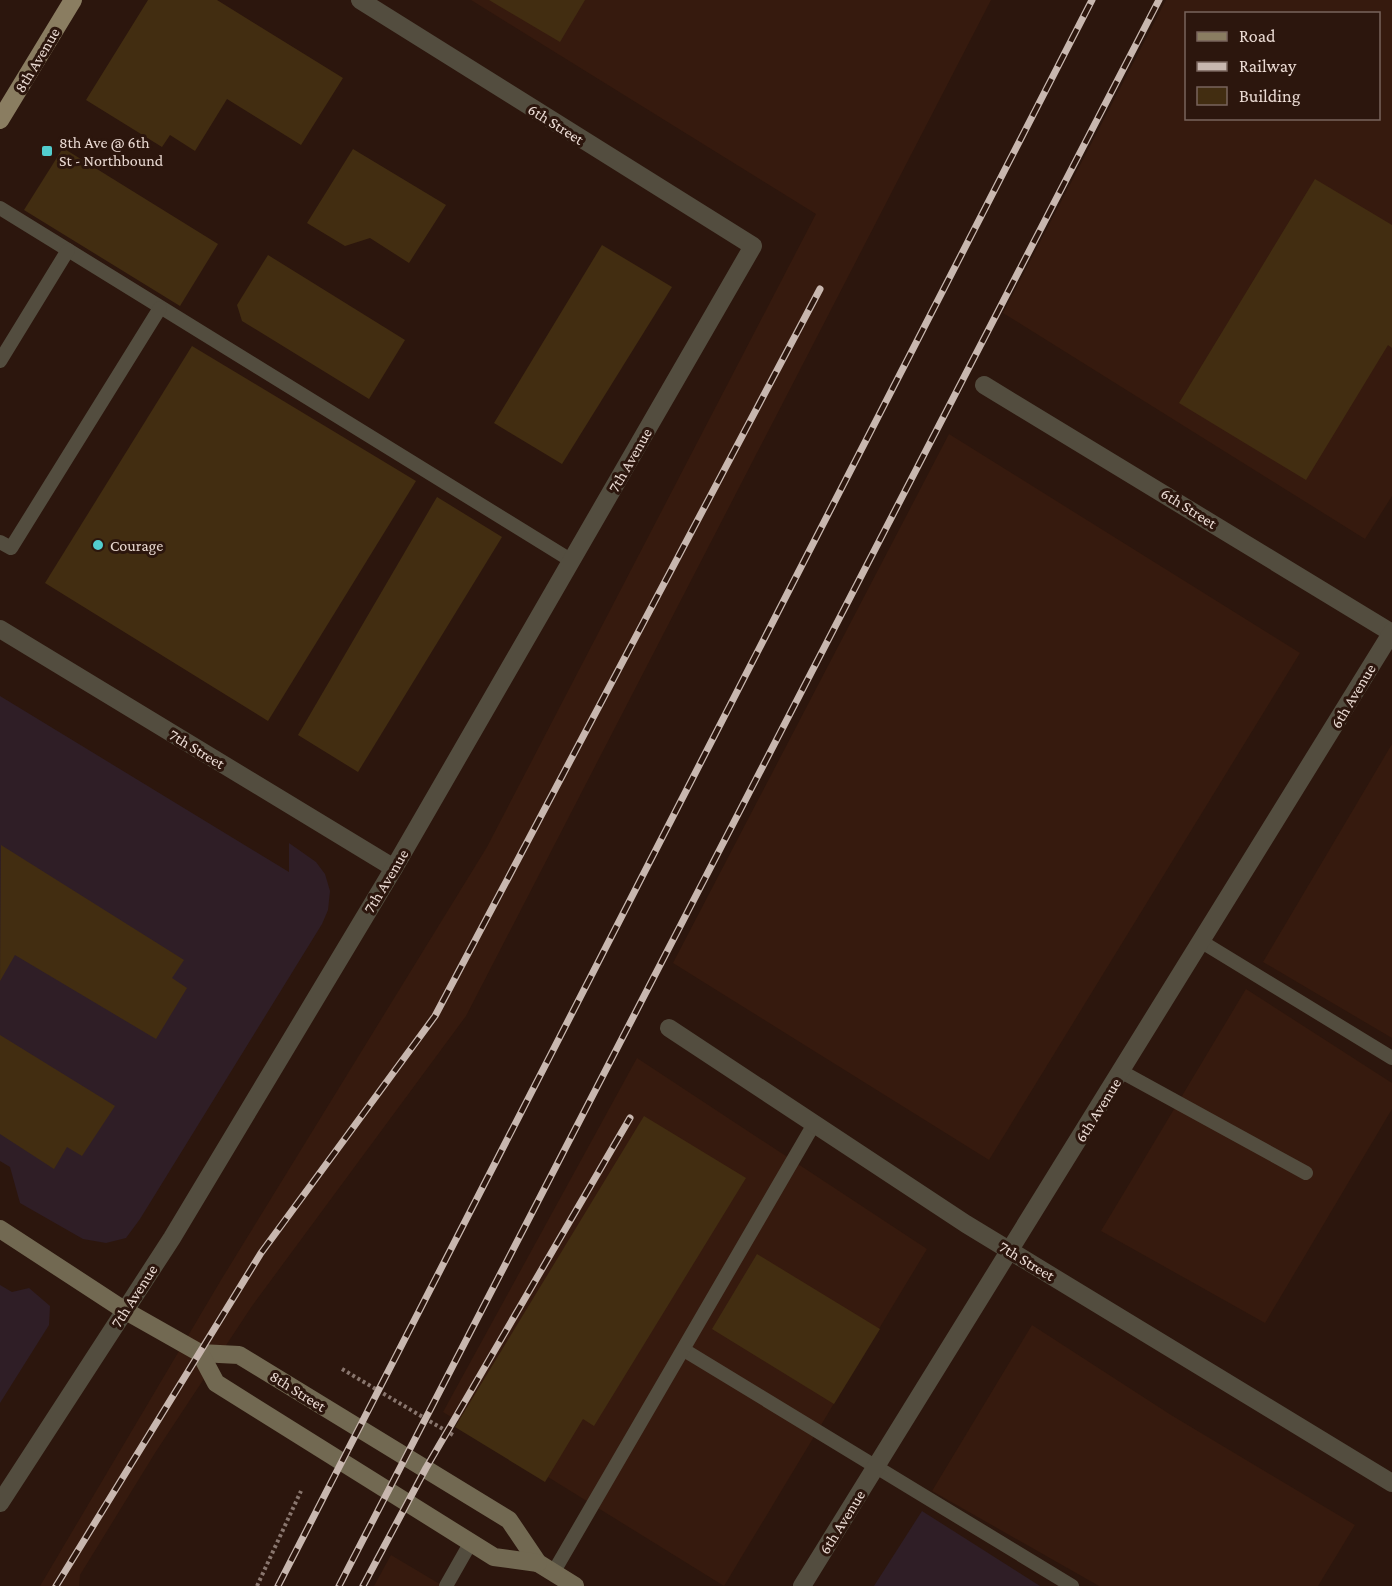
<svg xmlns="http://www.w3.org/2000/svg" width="1392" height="1586" viewBox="0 0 1392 1586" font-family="'Crimson Pro',serif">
	<rect width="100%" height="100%" fill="#2c160d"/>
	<g fill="#2f1e26">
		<path d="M 0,696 L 289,872 L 289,843 L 316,862 L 325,874 L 330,891 L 328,910 L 322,924 L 140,1219 L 126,1238 L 106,1243 L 83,1239 L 20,1203 L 10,1167 L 0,1161 Z"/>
		<path d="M 0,1285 L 12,1292 L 29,1288 L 50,1306 L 49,1325 L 0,1403 Z"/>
		<path d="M 922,1511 L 1040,1586 L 874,1586 Z"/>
	</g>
	<g fill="#361a0e" fill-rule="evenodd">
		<path d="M 471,0 L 991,0 L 466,1016 L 252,1306 L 155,1453 L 80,1575 L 79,1586 L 40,1586 L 221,1280 L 487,847 L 816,214 Z"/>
		<path d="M 1166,0 L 1392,0 L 1392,496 L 1365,539 L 1003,313 ZM 1186,14 L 1378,14 L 1378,118 L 1186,118 Z"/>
		<path d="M 949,434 L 1300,653 L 989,1160 L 673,963 Z"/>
		<path d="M 1392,744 L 1392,1038 L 1263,962 Z"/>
		<path d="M 1246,989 L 1392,1083 L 1392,1109 L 1265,1323 L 1101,1231 Z"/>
		<path d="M 637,1058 L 927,1249 L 724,1586 L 443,1412 Z"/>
		<path d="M 1032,1325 L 1171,1415 L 1355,1525 L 1318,1586 L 1099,1586 L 932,1491 Z"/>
		<path d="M 391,1555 L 443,1586 L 374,1586 Z"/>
	</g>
	<g fill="#422d11">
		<path d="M 148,0 L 217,0 L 343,78 L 301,145 L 227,99 L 195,151 L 170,135 L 162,147 L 86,100 Z"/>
		<path d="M 489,0 L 585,0 L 560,42 Z"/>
		<path d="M 63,148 L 218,244 L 180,306 L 24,210 Z"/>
		<path d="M 353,149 L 446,205 L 409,263 L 370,238 L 345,246 L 307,223 Z"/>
		<path d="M 1315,179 L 1392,225 L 1392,348 L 1388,345 L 1306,480 L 1179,403 Z"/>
		<path d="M 602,245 L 672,287 L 562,464 L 494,423 Z"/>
		<path d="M 268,255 L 405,340 L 369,399 L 242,321 L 237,305 Z"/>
		<path d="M 192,346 L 416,481 L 268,721 L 45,583 Z"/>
		<path d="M 437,497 L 502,537 L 358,772 L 298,735 Z"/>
		<path d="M 1,845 L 184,960 L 172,978 L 187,988 L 156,1039 L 15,955 L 0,981 Z"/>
		<path d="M 0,1035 L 115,1106 L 82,1156 L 67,1147 L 54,1169 L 0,1134 Z"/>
		<path d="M 644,1116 L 746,1178 L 594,1426 L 583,1419 L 545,1482 L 455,1427 Z"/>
		<path d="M 757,1254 L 880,1329 L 834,1404 L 712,1329 Z"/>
	</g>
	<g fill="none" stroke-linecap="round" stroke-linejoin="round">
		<g stroke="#89766e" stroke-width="4" stroke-dasharray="3 3" stroke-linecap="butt">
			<path d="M 342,1369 L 453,1435"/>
			<path d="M 257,1586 L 301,1491"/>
		</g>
		<g stroke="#534d3f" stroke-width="14">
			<path d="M 0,208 L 572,561"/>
			<path d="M 0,361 L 68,250"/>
			<path d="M 0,542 L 11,548 L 160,308"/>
			<path d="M 1202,942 L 1392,1058"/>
			<path d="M 1122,1072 L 1306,1173"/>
			<path d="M 684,1350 L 1072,1586"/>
			<path d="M 553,1573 L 814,1124"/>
			<path d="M 446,1586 L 471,1542"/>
		</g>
		<g stroke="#534d3f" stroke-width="18">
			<path d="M 984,385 L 1392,633"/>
			<path d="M 0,629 L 394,868"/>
			<path d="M 669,1028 L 966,1224 L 1392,1483"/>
			<path d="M 0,1503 L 172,1238 L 394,868 L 753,246 L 360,0"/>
		</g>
		<path stroke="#534d3f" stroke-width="18" d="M 802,1586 L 1392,632"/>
		<g stroke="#726952" stroke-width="18">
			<path d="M 0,1229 L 124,1310 L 200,1353 L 239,1355 L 509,1520 L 538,1563 L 575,1586"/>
			<path d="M 200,1353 L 216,1383 L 494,1557 L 538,1563"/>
		</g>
		<path stroke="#8a7d61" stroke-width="18" d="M 0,120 L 73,0"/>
		<g stroke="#c8b7af" stroke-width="7">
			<g id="rail">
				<path d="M 56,1586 L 261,1253 L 435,1016 L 820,289"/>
				<path d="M 278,1586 L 1092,0"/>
				<path d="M 339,1586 L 1159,0"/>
				<path d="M 363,1586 L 426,1468 L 630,1118"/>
			</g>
		</g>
		<use href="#rail" stroke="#2c160d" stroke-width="4.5" stroke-dasharray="14" stroke-linecap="butt"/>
	</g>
	<g fill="#52cdce" stroke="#2c160d" stroke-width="2">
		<rect x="41" y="145" width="12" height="12" rx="3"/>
		<circle cx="98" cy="545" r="6"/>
	</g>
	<g text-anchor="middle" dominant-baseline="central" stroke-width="6" stroke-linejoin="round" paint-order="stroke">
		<g font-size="16" fill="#eadad3" stroke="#2c160d">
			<text transform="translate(37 60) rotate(-59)">8th Avenue</text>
			<text transform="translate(556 124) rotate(32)">6th Street</text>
			<text transform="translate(630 460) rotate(-60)">7th Avenue</text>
			<text transform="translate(1189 508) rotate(32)">6th Street</text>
			<text transform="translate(1353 696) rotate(-59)">6th Avenue</text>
			<text transform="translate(197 749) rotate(31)">7th Street</text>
			<text transform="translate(386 881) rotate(-59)">7th Avenue</text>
			<text transform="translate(1098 1110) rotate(-58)">6th Avenue</text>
			<text transform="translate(1027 1261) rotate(31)">7th Street</text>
			<text transform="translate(134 1296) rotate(-57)">7th Avenue</text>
			<text transform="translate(298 1391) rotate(32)">8th Street</text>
			<text transform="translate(842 1522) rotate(-58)">6th Avenue</text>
		</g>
		<g font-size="16" fill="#eadad3" stroke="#2c160d" text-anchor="start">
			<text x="59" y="142">8th Ave @ 6th<tspan x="59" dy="18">St - Northbound</tspan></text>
			<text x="110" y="545">Courage</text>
		</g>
	</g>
	<rect x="1185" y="12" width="195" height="108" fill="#2c160d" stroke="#78645c" stroke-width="1.5"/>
	<rect x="1197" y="32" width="30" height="9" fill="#8a7d61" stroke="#78645c" stroke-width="1.5"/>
	<text x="1239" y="42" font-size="18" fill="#eadad3">Road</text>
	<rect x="1197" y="62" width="30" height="9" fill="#c8b7af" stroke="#78645c" stroke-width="1.5"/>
	<text x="1239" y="72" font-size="18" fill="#eadad3">Railway</text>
	<rect x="1197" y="87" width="30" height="18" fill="#422d11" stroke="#78645c" stroke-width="1.5"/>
	<text x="1239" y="102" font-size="18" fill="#eadad3">Building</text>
</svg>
